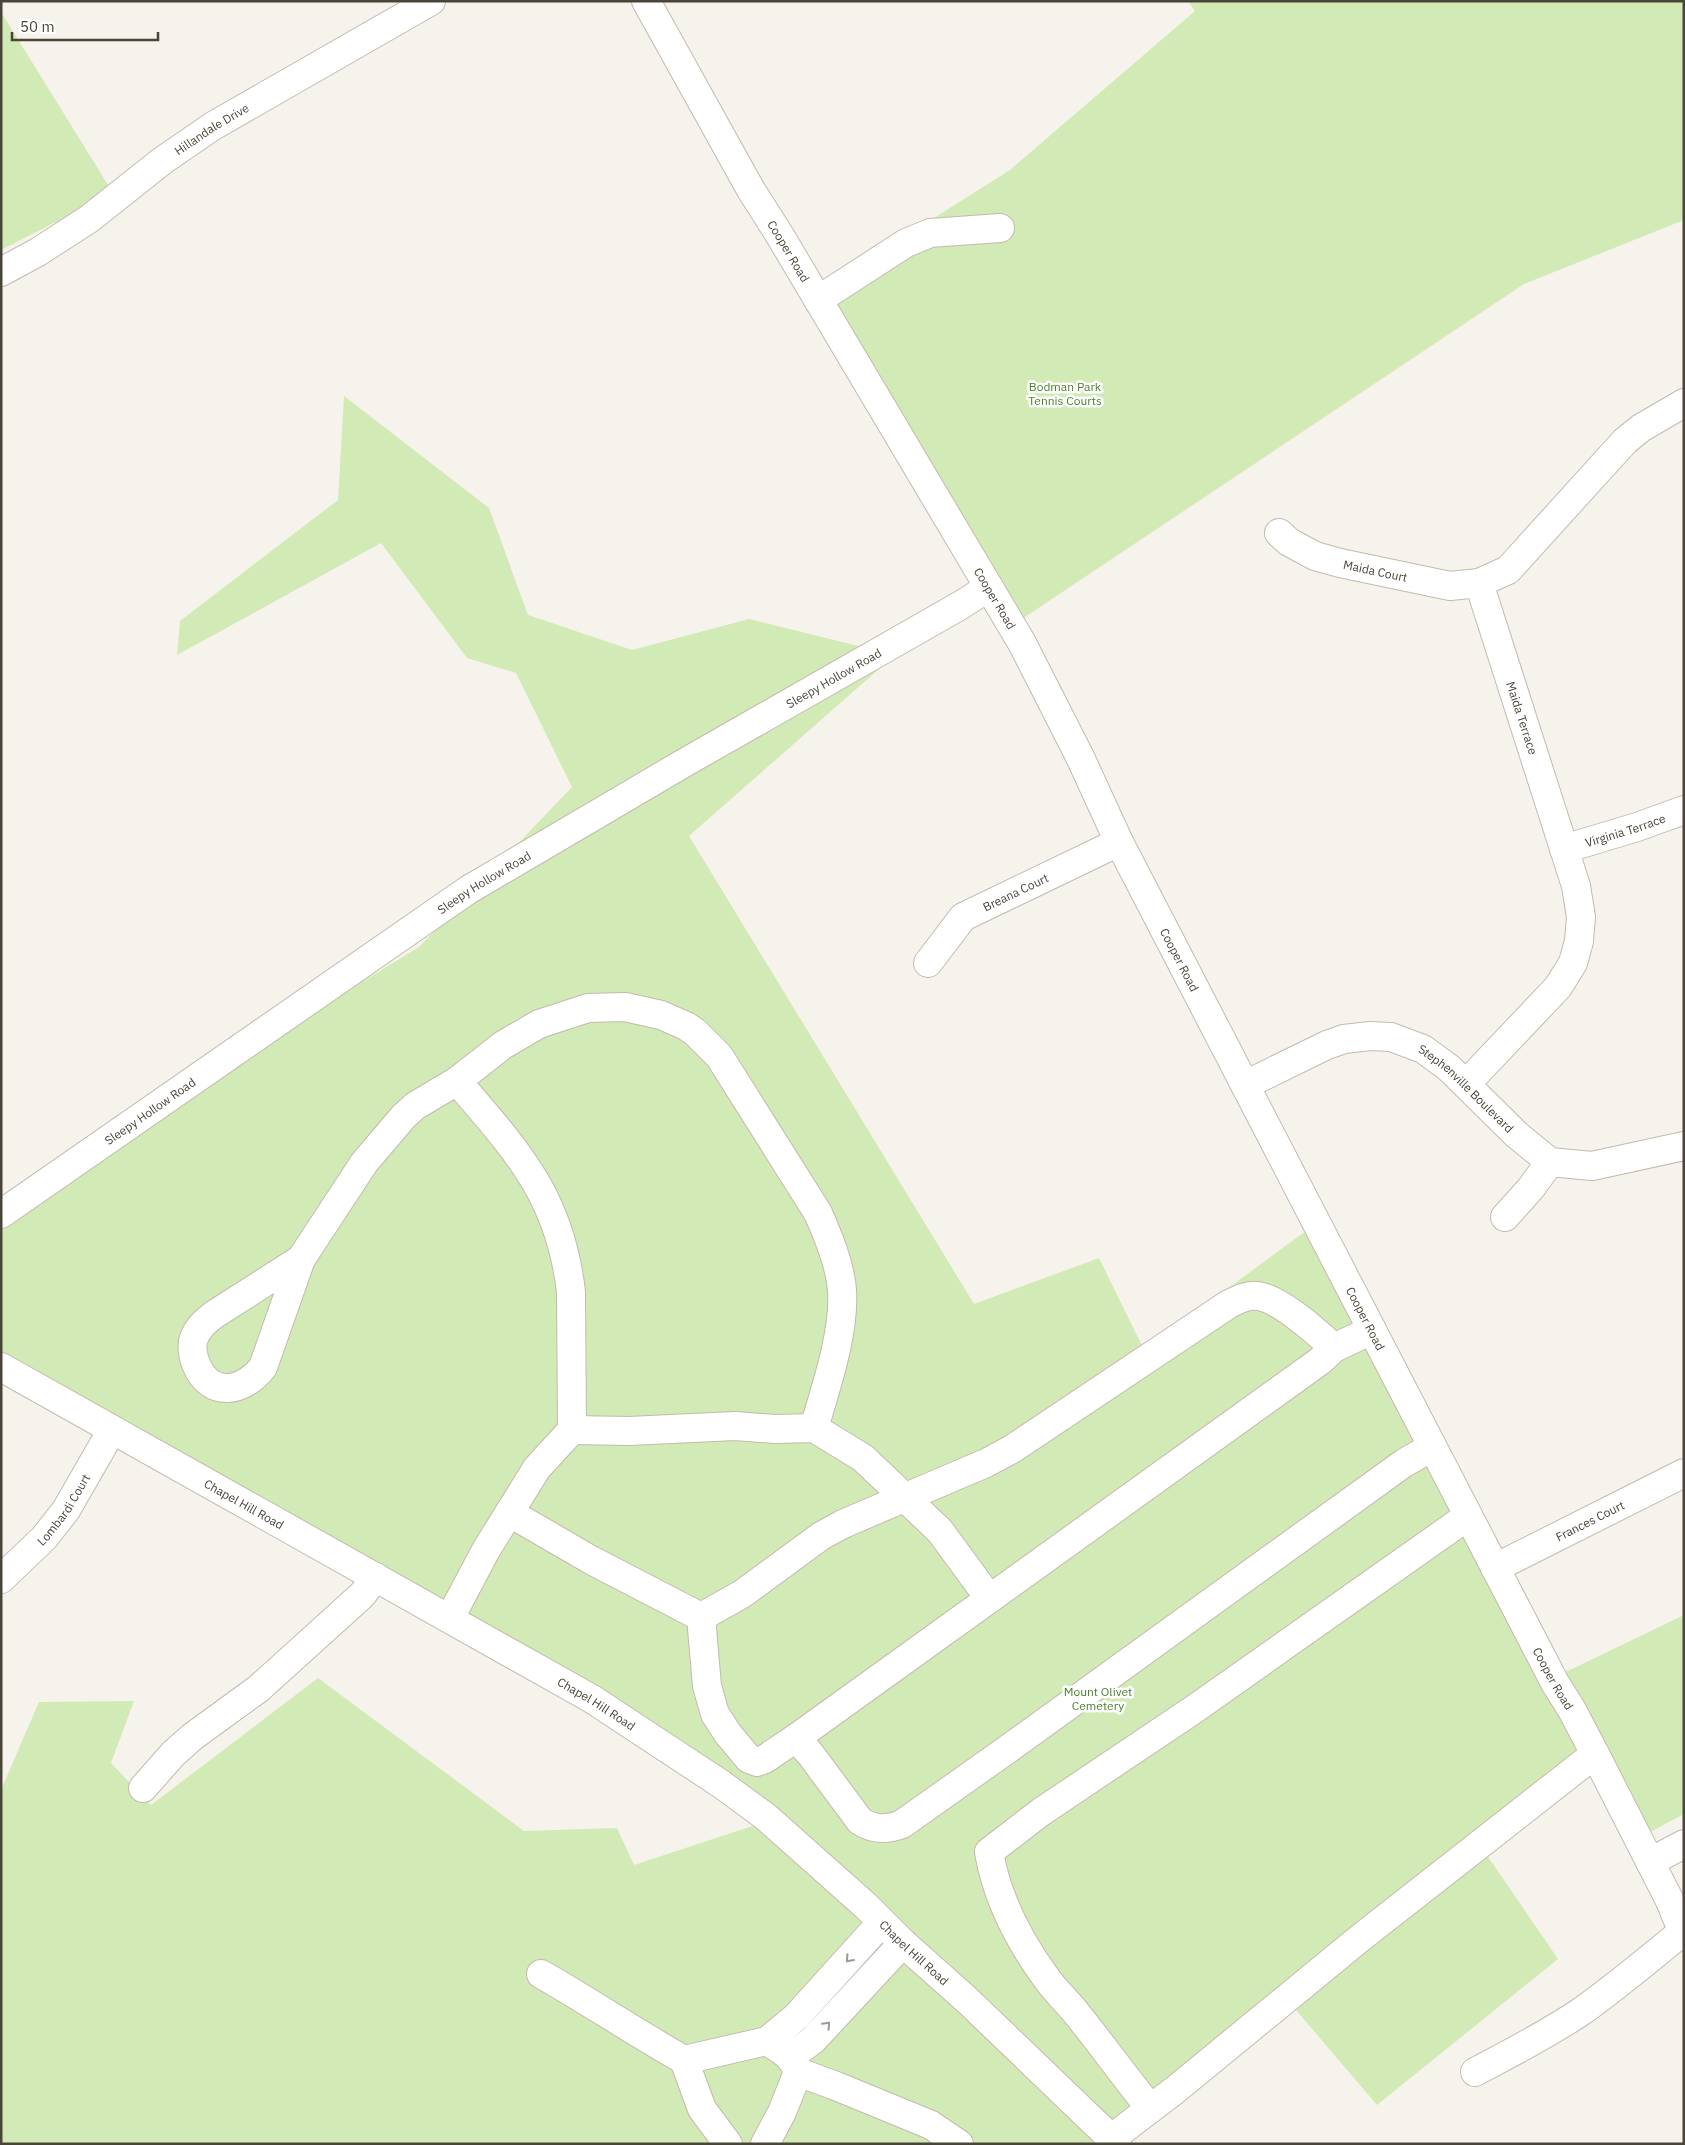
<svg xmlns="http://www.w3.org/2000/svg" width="1685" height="2145" viewBox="0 0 1685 2145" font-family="'IBM Plex Sans',sans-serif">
	<rect width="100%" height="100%" fill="#f6f3ec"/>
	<g fill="#d2eab5">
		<path d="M 1188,1 L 1684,1 L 1684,220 L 1524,284 L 1010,627 L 817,292 L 1010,170 L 1195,11 Z"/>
		<path d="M 1,12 L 113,193 L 1,250 Z"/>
		<path d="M 344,396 L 489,508 L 528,615 L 632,650 L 749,619 L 895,655 L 689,836 L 974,1304 L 1099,1258 L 1144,1350 L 1314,1225 L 1549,1680 L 1684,1615 L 1684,1814 L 1633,1841 L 1589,1755 L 1478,1842 L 1558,1959 L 1377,2105 L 1284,1996 L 1116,2144 L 1,2144 L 1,1790 L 39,1702 L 134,1701 L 111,1763 L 151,1805 L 318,1678 L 524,1831 L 617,1828 L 634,1865 L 768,1821 L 1,1366 L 1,1203 L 419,947 L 572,787 L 516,673 L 467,658 L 381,543 L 177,655 L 180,621 L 338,500 Z"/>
	</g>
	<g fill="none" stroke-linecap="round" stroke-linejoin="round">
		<g stroke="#c2bbae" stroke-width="30">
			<g id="minor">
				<path id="s1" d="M 646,1 L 751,190 L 779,234 L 1022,643 L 1080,757 L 1119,842 L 1555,1683 L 1572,1710 L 1595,1754 L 1670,1901 L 1684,1935"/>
				<path id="s2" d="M 1,272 L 38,252 L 89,219 L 162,161 L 213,126 L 431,1"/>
				<path d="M 818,300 L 906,243 L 930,233 L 1000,228"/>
				<path id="s3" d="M 1279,533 L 1289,542 L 1315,556 L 1340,563 L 1450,586 L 1479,583 L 1508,570 L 1625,441 L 1641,428 L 1684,403"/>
				<path id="s4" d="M 1564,849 L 1637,827 L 1684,810"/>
				<path id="s5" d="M 928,963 L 963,917 L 1119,842"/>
				<path d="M 1466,1084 L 1558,987 L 1573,963 L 1579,941 L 1581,917 L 1576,886 L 1479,583"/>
				<path id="s6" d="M 1245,1085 L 1327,1045 L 1344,1039 L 1370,1036 L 1391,1037 L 1423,1049 L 1449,1068 L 1517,1135 L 1550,1162 L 1592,1166 L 1684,1146"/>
				<path id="s7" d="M 1,1214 L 468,890 L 684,763 L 961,605 L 989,587"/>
				<path d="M 1505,1217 L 1531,1188 L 1550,1162"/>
				<path d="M 301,1259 L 364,1163 L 404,1116 L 415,1106 L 457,1081 L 503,1045 L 539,1024 L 588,1008 L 625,1007 L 661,1015 L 686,1026 L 695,1032 L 719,1056 L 818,1213 C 828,1236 840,1264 842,1290 C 845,1332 826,1387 814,1428"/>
				<path d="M 301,1259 L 263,1367 C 244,1392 210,1399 196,1364 C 193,1356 191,1346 194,1338 C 198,1327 206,1321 215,1314 Z"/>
				<path id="s8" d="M 1,1367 L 592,1699 L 721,1784 L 766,1817 L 866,1906 L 903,1943 L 967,2000 L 1117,2144"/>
				<path d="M 572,1430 L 629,1431 L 735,1426 L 775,1429 L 814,1428 L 863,1458 L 940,1531 L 989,1598"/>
				<path d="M 510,1513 L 591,1560 L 701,1617 L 707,1686 L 715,1714 L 728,1734 L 749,1759 L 757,1762 L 765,1759 L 796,1738 L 1320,1361 L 1334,1348 L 1372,1330"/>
				<path id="s9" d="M 1495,1568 L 1684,1473"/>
				<path id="s10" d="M 1,1579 L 44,1538 L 66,1510 L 112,1430"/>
				<path d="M 701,1617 L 742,1594 L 821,1536 L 843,1524 L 986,1463 L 1012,1449 L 1229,1304 C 1239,1299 1247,1295 1258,1296 C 1280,1299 1318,1333 1334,1348"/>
				<path d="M 450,1618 L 486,1550 L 537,1468 L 572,1430 L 571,1292 C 560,1196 517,1151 457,1081"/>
				<path d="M 796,1738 L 811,1755 L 860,1821 C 874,1830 887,1830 902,1824 L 1001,1754 L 1404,1463 L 1432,1447"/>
				<path d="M 143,1788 L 173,1754 L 192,1737 L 258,1689 L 362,1595 L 376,1577"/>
				<path d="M 1650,1862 L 1684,1844"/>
				<path d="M 541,1974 C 590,2002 636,2033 684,2060 L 702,2109 L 728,2144"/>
				<path d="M 767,2041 C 781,2050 793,2056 798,2072 L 836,2086 L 931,2125 L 959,2144"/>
				<path d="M 790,2057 L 813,2040 L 903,1943"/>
				<path d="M 684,2060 L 767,2041 L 796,2017 L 881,1923"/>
				<path d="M 1475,2072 C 1511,2053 1548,2034 1582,2011 C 1617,1986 1649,1959 1682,1932"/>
				<path d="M 1150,2108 C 1125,2077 1102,2045 1077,2014 C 1068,2002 1056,1992 1047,1979 C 1019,1941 997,1899 989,1852 L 1041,1812 L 1193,1710 L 1468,1516"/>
				<path d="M 1112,2138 L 1175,2090 L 1359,1939 L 1595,1754"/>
				<path d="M 765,2144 L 782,2112 L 798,2072"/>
			</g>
		</g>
		<use href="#minor" stroke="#fff" stroke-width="28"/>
	</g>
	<defs><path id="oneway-chevron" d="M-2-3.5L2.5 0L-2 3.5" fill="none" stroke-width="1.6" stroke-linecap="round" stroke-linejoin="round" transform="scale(1.25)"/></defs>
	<g stroke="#9c9892">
		<use href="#oneway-chevron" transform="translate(849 1959) rotate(132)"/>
		<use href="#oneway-chevron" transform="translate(827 2025) rotate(-47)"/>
	</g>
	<g text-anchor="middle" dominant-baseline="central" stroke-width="5" stroke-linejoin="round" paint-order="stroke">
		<g font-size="12" fill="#4b4439" stroke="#fff">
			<text stroke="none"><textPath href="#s2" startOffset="255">Hillandale Drive</textPath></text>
			<text stroke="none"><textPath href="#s1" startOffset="288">Cooper Road</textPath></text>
			<text stroke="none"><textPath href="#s3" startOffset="105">Maida Court</textPath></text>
			<text stroke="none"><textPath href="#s1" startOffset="692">Cooper Road</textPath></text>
			<text stroke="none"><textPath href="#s7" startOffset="991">Sleepy Hollow Road</textPath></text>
			<text transform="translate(1522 718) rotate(72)">Maida Terrace</text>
			<text stroke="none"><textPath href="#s4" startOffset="64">Virginia Terrace</textPath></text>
			<text stroke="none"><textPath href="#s7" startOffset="586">Sleepy Hollow Road</textPath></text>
			<text stroke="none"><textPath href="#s5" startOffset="116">Breana Court</textPath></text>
			<text stroke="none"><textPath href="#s1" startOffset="1098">Cooper Road</textPath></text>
			<text stroke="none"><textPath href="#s6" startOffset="249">Stephenville Boulevard</textPath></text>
			<text stroke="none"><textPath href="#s7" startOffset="181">Sleepy Hollow Road</textPath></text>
			<text stroke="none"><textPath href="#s1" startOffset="1502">Cooper Road</textPath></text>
			<text stroke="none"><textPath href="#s8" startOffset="279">Chapel Hill Road</textPath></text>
			<text stroke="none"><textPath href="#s10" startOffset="94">Lombardi Court</textPath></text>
			<text stroke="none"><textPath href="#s9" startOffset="106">Frances Court</textPath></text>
			<text stroke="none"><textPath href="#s1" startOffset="1908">Cooper Road</textPath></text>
			<text stroke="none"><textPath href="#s8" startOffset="684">Chapel Hill Road</textPath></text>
			<text stroke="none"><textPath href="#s8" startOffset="1089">Chapel Hill Road</textPath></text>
		</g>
		<g font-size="12" fill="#4a7f2a" stroke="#fff">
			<text x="1065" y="386">Bodman Park<tspan x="1065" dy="14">Tennis Courts</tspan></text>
			<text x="1098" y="1691">Mount Olivet<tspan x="1098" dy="14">Cemetery</tspan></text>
		</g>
	</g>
	<rect width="1685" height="2145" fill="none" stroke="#4b4439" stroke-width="5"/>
	<path d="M12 32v8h146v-8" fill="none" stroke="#4b4439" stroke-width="2.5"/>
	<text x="20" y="32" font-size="15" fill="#4b4439" stroke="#ffffff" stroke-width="4" paint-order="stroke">50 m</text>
</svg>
